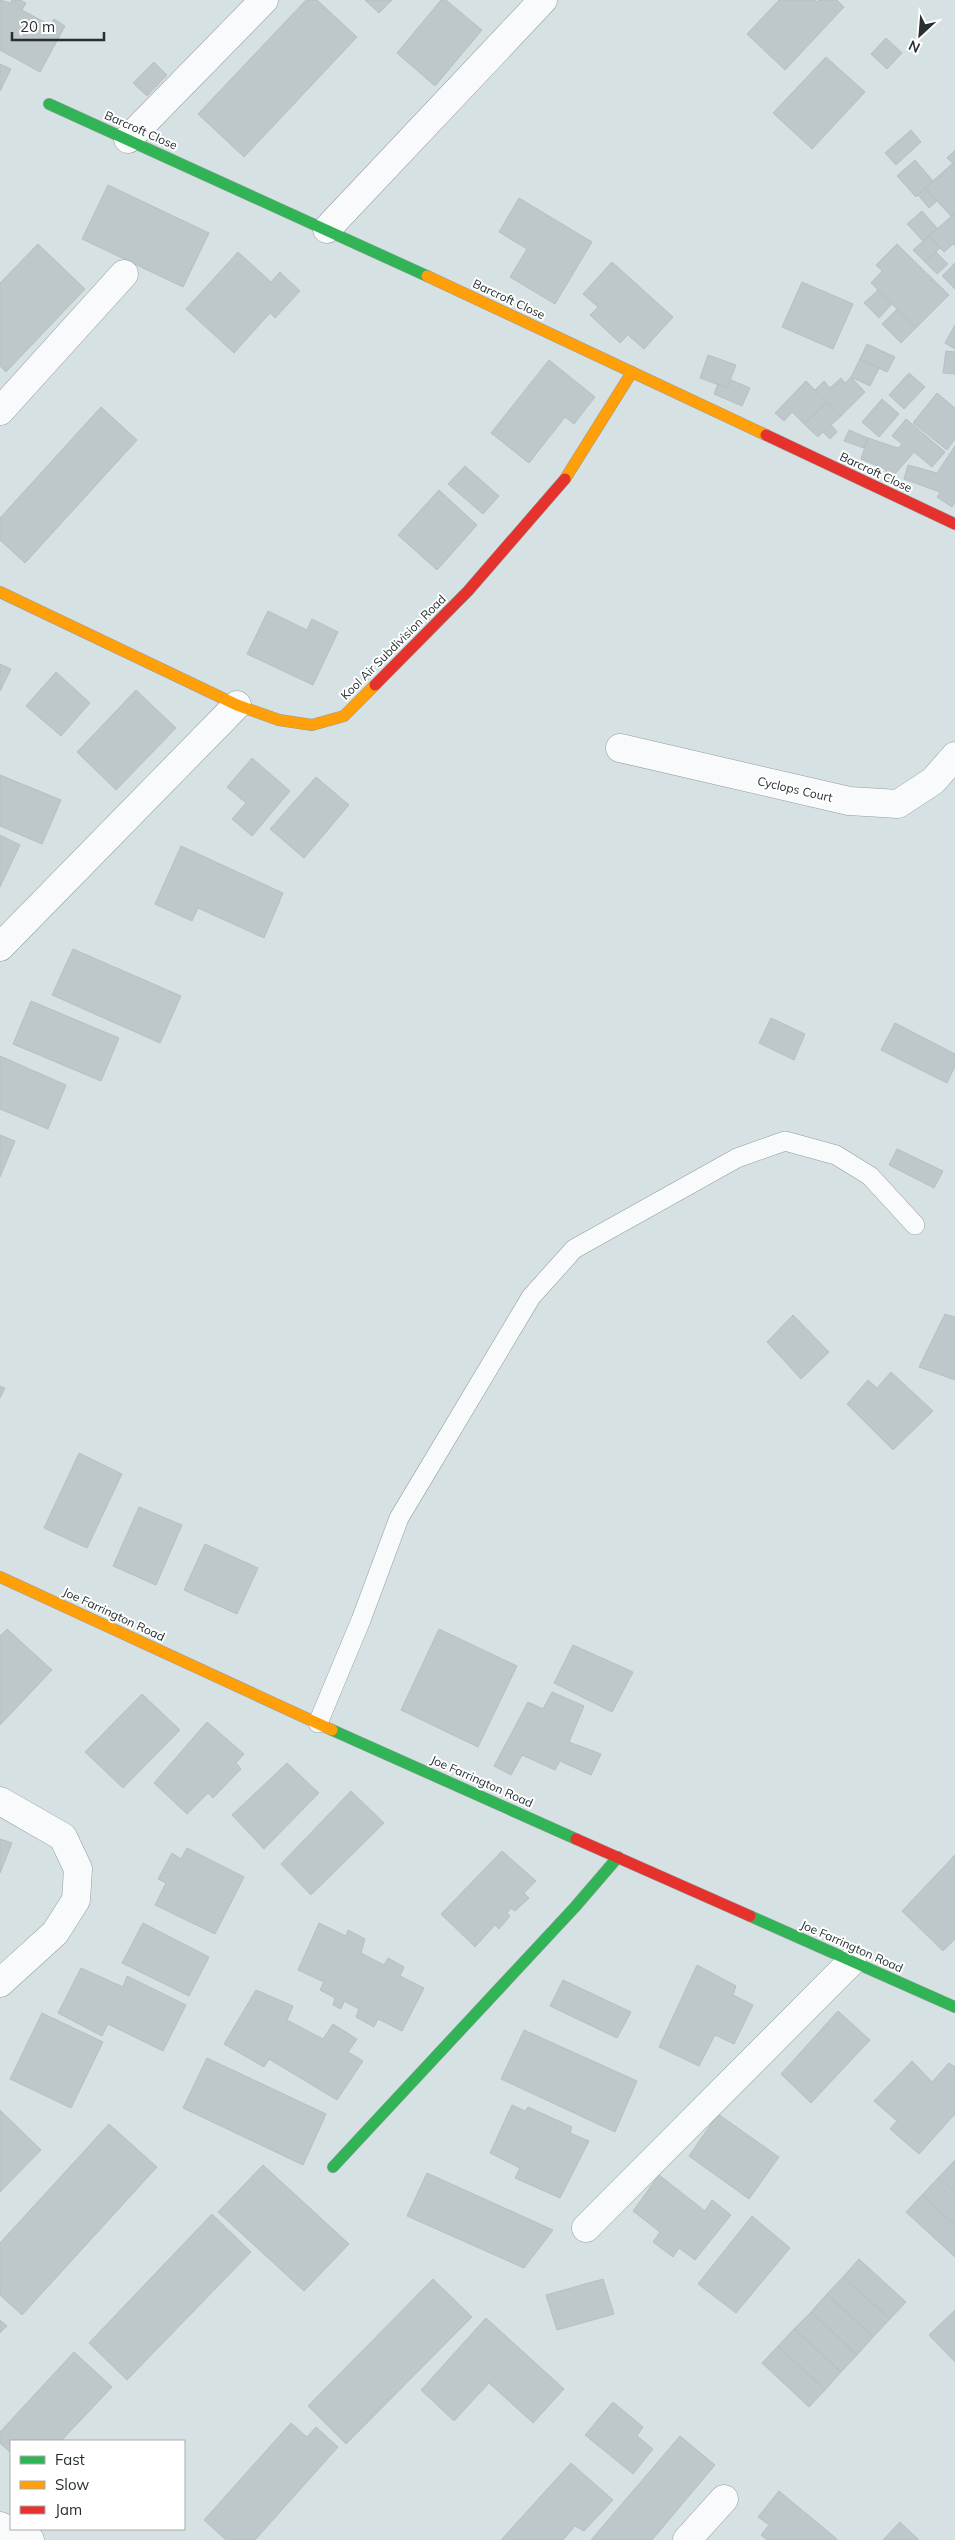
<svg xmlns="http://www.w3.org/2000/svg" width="955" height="2540" viewBox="0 0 955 2540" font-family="Mulish,sans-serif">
	<rect width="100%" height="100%" fill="#d6e1e3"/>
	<g fill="#bec7c9" stroke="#b6bfc1">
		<path d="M 0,0 L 11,3 L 12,0 L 20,0 L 26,3 L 22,10 L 50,25 L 54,19 L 65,26 L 40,72 L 0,50 Z"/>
		<path d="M 306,0 L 317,0 L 357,37 L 244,157 L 198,114 Z"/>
		<path d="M 365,0 L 392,0 L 379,13 Z"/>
		<path d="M 441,0 L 446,0 L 482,30 L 435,86 L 397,53 Z"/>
		<path d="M 779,0 L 815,0 L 817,2 L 819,0 L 837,0 L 844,7 L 785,70 L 747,34 Z"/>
		<path d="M 886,38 L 902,53 L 887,69 L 871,54 Z"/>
		<path d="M 826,57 L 865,92 L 812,149 L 773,113 Z"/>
		<path d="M 154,62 L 167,75 L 147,96 L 133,83 Z"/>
		<path d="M 0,64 L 11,69 L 0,91 Z"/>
		<path d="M 911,130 L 921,142 L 896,165 L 885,153 Z"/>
		<path d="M 955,150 L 955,165 L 947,158 Z"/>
		<path d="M 915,160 L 933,181 L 916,197 L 897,176 Z"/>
		<path d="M 953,163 L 955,165 L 955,213 L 951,216 L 925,188 Z"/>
		<path d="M 108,185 L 209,233 L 183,287 L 82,239 Z"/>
		<path d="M 925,188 L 937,201 L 929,208 L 918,195 Z"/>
		<path d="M 519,198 L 592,242 L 555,304 L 510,277 L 527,249 L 499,232 Z"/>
		<path d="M 922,211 L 938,229 L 923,241 L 907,224 Z"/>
		<path d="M 955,213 L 955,246 L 953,244 L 944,252 L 929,236 Z"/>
		<path d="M 929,236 L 940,248 L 925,262 L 913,250 Z"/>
		<path d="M 38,244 L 85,289 L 6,372 L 0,366 L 0,283 Z"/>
		<path d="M 897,244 L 949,295 L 916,328 L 871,283 L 882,271 L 876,265 Z"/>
		<path d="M 238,252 L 271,282 L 280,272 L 300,291 L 275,318 L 270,313 L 234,353 L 186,309 Z"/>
		<path d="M 936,252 L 948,264 L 937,274 L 925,262 Z"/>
		<path d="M 612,262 L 673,317 L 644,349 L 628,335 L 620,343 L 590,315 L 598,307 L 583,294 Z"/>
		<path d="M 955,263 L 955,289 L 942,276 Z"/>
		<path d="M 802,282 L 853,304 L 833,349 L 782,327 Z"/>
		<path d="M 878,290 L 892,304 L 879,318 L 864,303 Z"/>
		<path d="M 897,309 L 916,328 L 901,343 L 882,324 Z"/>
		<path d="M 955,325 L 955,349 L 945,343 Z"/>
		<path d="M 867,344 L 895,357 L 887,372 L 860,359 Z"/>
		<path d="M 946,351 L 955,352 L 955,374 L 943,373 Z"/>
		<path d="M 708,355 L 736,365 L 727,388 L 700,378 Z"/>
		<path d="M 860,359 L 879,368 L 870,386 L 851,377 Z"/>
		<path d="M 549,360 L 595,397 L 574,424 L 565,417 L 529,463 L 491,433 Z"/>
		<path d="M 909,373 L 925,387 L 904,409 L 889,395 Z"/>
		<path d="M 851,377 L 865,392 L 841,416 L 815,390 L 824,381 L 830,388 L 841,378 L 845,383 Z"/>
		<path d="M 731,380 L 750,388 L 742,406 L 714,394 L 718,384 L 727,388 Z"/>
		<path d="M 806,381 L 827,402 L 804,424 L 792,412 L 784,421 L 775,413 Z"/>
		<path d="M 937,393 L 955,408 L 955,439 L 947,450 L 913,423 Z"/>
		<path d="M 882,399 L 899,414 L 879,437 L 862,422 Z"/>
		<path d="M 827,402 L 841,416 L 831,425 L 837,432 L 830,439 L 823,432 L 818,437 L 804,424 Z"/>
		<path d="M 101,407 L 137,440 L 25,563 L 0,540 L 0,518 Z"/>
		<path d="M 906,419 L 945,452 L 932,467 L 914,452 L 889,481 L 885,469 L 861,459 L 868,438 L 898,448 L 902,444 L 892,436 Z"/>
		<path d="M 849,430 L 868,438 L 864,448 L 844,441 Z"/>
		<path d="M 955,446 L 955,503 L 952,507 L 937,497 L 940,492 L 904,479 L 908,465 L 937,473 Z"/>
		<path d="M 465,466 L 499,496 L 483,514 L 448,484 Z"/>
		<path d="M 439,490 L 477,525 L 437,570 L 398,535 Z"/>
		<path d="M 268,611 L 307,630 L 312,619 L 338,632 L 313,685 L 247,654 Z"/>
		<path d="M 0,664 L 11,669 L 0,691 Z"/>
		<path d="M 56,672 L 90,703 L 61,736 L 26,706 Z"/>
		<path d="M 136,690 L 176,728 L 116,790 L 77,752 Z"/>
		<path d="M 252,758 L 290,791 L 252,836 L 232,819 L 246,803 L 227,787 Z"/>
		<path d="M 0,775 L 61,800 L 42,844 L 0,826 Z"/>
		<path d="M 316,777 L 349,805 L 304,858 L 270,829 Z"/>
		<path d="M 0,835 L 20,845 L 0,887 Z"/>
		<path d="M 181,846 L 283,893 L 264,938 L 198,908 L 192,921 L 155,904 Z"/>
		<path d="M 73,949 L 181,996 L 160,1043 L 52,995 Z"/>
		<path d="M 31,1001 L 119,1038 L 101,1081 L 13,1044 Z"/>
		<path d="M 771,1018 L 805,1034 L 794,1060 L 759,1043 Z"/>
		<path d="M 895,1023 L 955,1054 L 955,1066 L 947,1083 L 881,1050 Z"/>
		<path d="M 0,1056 L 66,1085 L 48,1129 L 0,1109 Z"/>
		<path d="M 0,1135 L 15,1141 L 0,1177 Z"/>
		<path d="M 897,1149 L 943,1171 L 934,1188 L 889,1165 Z"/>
		<path d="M 945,1314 L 955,1317 L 955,1380 L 919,1367 Z"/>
		<path d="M 793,1315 L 829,1352 L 801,1379 L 767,1342 Z"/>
		<path d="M 891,1372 L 933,1411 L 893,1450 L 847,1404 L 868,1380 L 877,1388 Z"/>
		<path d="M 0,1386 L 5,1388 L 0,1398 Z"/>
		<path d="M 79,1453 L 122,1474 L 87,1548 L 44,1528 Z"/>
		<path d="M 139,1507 L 182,1525 L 156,1585 L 113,1566 Z"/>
		<path d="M 205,1544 L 258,1568 L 237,1614 L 184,1590 Z"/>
		<path d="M 7,1629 L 52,1670 L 0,1725 L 0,1636 Z"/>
		<path d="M 439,1629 L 517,1666 L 478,1747 L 401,1710 Z"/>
		<path d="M 573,1645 L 633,1672 L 612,1712 L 554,1683 Z"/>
		<path d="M 552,1692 L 584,1706 L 569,1742 L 601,1754 L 591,1775 L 560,1761 L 555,1770 L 522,1755 L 511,1775 L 494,1766 L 528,1702 L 543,1709 Z"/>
		<path d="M 142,1694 L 180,1730 L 123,1788 L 85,1752 Z"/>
		<path d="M 207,1722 L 244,1754 L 236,1763 L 241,1769 L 213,1798 L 208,1793 L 187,1814 L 154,1783 Z"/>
		<path d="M 287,1763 L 319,1793 L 264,1849 L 232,1815 Z"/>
		<path d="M 351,1791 L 384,1823 L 311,1895 L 281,1864 Z"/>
		<path d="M 0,1839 L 12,1843 L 0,1873 Z"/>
		<path d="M 187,1848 L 244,1877 L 215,1934 L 155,1905 L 166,1883 L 158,1879 L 172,1853 L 181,1859 Z"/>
		<path d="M 502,1851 L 536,1881 L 524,1893 L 529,1898 L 515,1911 L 511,1908 L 507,1913 L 510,1916 L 499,1929 L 495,1925 L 475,1947 L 441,1914 Z"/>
		<path d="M 955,1855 L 955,1939 L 943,1951 L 902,1911 Z"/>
		<path d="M 143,1923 L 209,1957 L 189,1996 L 122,1963 Z"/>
		<path d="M 319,1923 L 346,1936 L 348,1930 L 365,1939 L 361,1953 L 384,1965 L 388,1958 L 404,1967 L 400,1976 L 424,1988 L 402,2031 L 378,2019 L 374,2027 L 356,2017 L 359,2009 L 344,2001 L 341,2009 L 333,2005 L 335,1998 L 320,1990 L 324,1982 L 298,1970 Z"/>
		<path d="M 697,1965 L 736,1986 L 733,1995 L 753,2005 L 734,2044 L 715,2035 L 699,2066 L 659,2047 Z"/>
		<path d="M 81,1968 L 123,1987 L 127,1976 L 186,2005 L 163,2051 L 108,2024 L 102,2036 L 58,2013 Z"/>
		<path d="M 563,1980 L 631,2012 L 617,2038 L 550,2006 Z"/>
		<path d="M 256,1990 L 293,2006 L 287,2020 L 323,2039 L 333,2024 L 357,2039 L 348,2052 L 363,2061 L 337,2100 L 269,2059 L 264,2067 L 224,2044 Z"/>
		<path d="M 838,2011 L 870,2040 L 811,2103 L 781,2074 Z"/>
		<path d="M 42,2013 L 103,2042 L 71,2108 L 10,2079 Z"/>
		<path d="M 524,2030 L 637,2081 L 615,2132 L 501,2079 Z"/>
		<path d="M 207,2058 L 326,2114 L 303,2165 L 183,2108 Z"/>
		<path d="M 912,2061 L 932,2082 L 949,2063 L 955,2067 L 955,2114 L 919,2154 L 890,2129 L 897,2121 L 874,2101 Z"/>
		<path d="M 512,2105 L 525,2111 L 528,2107 L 572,2127 L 570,2133 L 589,2141 L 560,2198 L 515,2178 L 520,2168 L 490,2153 Z"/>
		<path d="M 0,2110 L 41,2150 L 0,2192 Z"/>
		<path d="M 718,2114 L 779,2157 L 749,2199 L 689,2156 Z"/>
		<path d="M 109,2124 L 157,2167 L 22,2315 L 0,2295 L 0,2243 Z"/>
		<path d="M 955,2160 L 955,2193 L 939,2177 Z"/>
		<path d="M 263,2165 L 349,2244 L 304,2291 L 218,2212 Z"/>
		<path d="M 427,2173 L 553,2230 L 524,2268 L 407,2216 Z"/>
		<path d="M 659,2175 L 705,2211 L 712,2200 L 731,2215 L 695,2260 L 679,2248 L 673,2257 L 653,2242 L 660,2232 L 633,2211 Z"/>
		<path d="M 939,2177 L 955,2193 L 955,2225 L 922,2195 Z"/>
		<path d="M 922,2195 L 955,2225 L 955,2257 L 906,2212 Z"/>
		<path d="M 212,2214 L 251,2252 L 127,2380 L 89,2343 Z"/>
		<path d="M 752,2216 L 790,2248 L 736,2313 L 698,2284 Z"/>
		<path d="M 859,2259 L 906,2302 L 890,2319 L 843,2277 Z"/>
		<path d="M 843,2277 L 890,2319 L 873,2337 L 827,2294 Z"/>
		<path d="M 433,2279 L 472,2317 L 346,2444 L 308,2406 Z"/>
		<path d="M 603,2279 L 614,2314 L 557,2330 L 546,2295 Z"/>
		<path d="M 827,2294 L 873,2337 L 857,2355 L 811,2312 Z"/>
		<path d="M 955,2310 L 955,2362 L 929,2335 Z"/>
		<path d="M 811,2312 L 857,2355 L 841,2372 L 794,2329 Z"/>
		<path d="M 486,2318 L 564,2389 L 533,2423 L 489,2383 L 454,2421 L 421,2390 Z"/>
		<path d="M 0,2320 L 7,2326 L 0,2333 Z"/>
		<path d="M 794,2329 L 841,2372 L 825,2390 L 778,2346 Z"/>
		<path d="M 778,2346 L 825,2390 L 809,2407 L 762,2363 Z"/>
		<path d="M 74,2352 L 112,2387 L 61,2441 L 11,2441 L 11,2453 L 0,2443 L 0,2432 Z"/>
		<path d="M 613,2402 L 643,2427 L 637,2436 L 653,2449 L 633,2474 L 585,2435 Z"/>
		<path d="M 291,2423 L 307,2437 L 316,2427 L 338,2447 L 255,2540 L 226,2540 L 204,2520 Z"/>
		<path d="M 680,2436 L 715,2465 L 652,2540 L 591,2540 Z"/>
		<path d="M 571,2463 L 613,2500 L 584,2531 L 575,2526 L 563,2540 L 501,2540 Z"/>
		<path d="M 779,2491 L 837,2539 L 836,2540 L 767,2540 L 761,2535 L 769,2525 L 758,2517 Z"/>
		<path d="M 900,2522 L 919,2540 L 883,2540 Z"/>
	</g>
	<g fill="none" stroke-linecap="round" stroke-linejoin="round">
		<g stroke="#949d9e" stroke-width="20">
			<path id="lane" d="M 318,1723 L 361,1620 L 399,1518 L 531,1297 L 574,1249 L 737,1158 L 785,1141 L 836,1155 L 870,1176 L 915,1225"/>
		</g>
		<g stroke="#949d9e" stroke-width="29">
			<g id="street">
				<path d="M 128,139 L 264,0"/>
				<path d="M 327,229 L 543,0"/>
				<path d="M 0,411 L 124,274"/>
				<path d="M 620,748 L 849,801 L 898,804 L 933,781 L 955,756"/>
				<path d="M 0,947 L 237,705"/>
				<path d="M 0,1801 L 63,1837 L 78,1869 L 76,1900 L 55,1933 L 0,1983"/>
				<path d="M 586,2228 L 852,1961"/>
				<path d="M 0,2526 L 30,2540"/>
				<path d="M 687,2540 L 724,2499"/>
			</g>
		</g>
		<g stroke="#949d9e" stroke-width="12">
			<g id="fast">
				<path d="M 49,104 L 427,276"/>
				<path d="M 332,1730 L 576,1839"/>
				<path d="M 750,1916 L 955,2007"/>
				<path d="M 333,2167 L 575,1907 L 618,1857"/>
			</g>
		</g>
		<g stroke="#949d9e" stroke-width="12">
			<g id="slow">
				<path d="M 427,276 L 766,435"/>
				<path d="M 565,479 L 632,372"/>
				<path d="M 0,592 L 237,705 L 279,720 L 312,725 L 344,716 L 375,685"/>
				<path d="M 0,1577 L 332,1730"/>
			</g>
		</g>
		<g stroke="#949d9e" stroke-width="12">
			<g id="jam">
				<path d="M 766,435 L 955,524"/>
				<path d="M 375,685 L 468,591 L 565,479"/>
				<path d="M 576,1839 L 750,1916"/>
			</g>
		</g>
		<use href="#lane" stroke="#f9fafb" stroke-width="19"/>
		<use href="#street" stroke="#f9fafb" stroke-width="28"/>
		<use href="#fast" stroke="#30b455" stroke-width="11"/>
		<use href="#slow" stroke="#ff9f0a" stroke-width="11"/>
		<use href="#jam" stroke="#e5322d" stroke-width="11"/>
	</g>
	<g text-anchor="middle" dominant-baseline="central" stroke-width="4" stroke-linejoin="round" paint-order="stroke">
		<g font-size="12" fill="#272f30" stroke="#fff">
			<text transform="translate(141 130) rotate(24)">Barcroft Close</text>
			<text transform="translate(509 299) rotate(25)">Barcroft Close</text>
			<text transform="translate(876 472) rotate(25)">Barcroft Close</text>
			<text transform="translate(393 647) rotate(-45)">Kool Air Subdivision Road</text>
			<text transform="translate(795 789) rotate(13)">Cyclops Court</text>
			<text transform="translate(114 1614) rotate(25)">Joe Farrington Road</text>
			<text transform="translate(482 1781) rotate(24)">Joe Farrington Road</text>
			<text transform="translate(852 1946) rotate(24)">Joe Farrington Road</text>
		</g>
	</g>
	<rect x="10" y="2440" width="175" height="90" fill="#ffffff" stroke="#a9acac"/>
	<rect x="20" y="2456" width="25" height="8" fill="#30b455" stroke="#a9acac"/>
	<text x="55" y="2465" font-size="15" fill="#272f30">Fast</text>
	<rect x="20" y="2481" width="25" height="8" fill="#ff9f0a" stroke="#a9acac"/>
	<text x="55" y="2490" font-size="15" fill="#272f30">Slow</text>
	<rect x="20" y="2506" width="25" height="8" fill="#e5322d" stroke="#a9acac"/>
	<text x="55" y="2515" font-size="15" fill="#272f30">Jam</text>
	<g transform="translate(920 35) rotate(206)" stroke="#ffffff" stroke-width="4" paint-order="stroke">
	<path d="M0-4L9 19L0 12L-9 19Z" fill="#272f30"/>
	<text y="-8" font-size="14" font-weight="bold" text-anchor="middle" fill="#272f30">N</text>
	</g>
	<path d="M12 32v8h92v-8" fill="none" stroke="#272f30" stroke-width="2.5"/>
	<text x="20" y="32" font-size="15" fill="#272f30" stroke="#ffffff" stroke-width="4" paint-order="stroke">20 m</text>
</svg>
